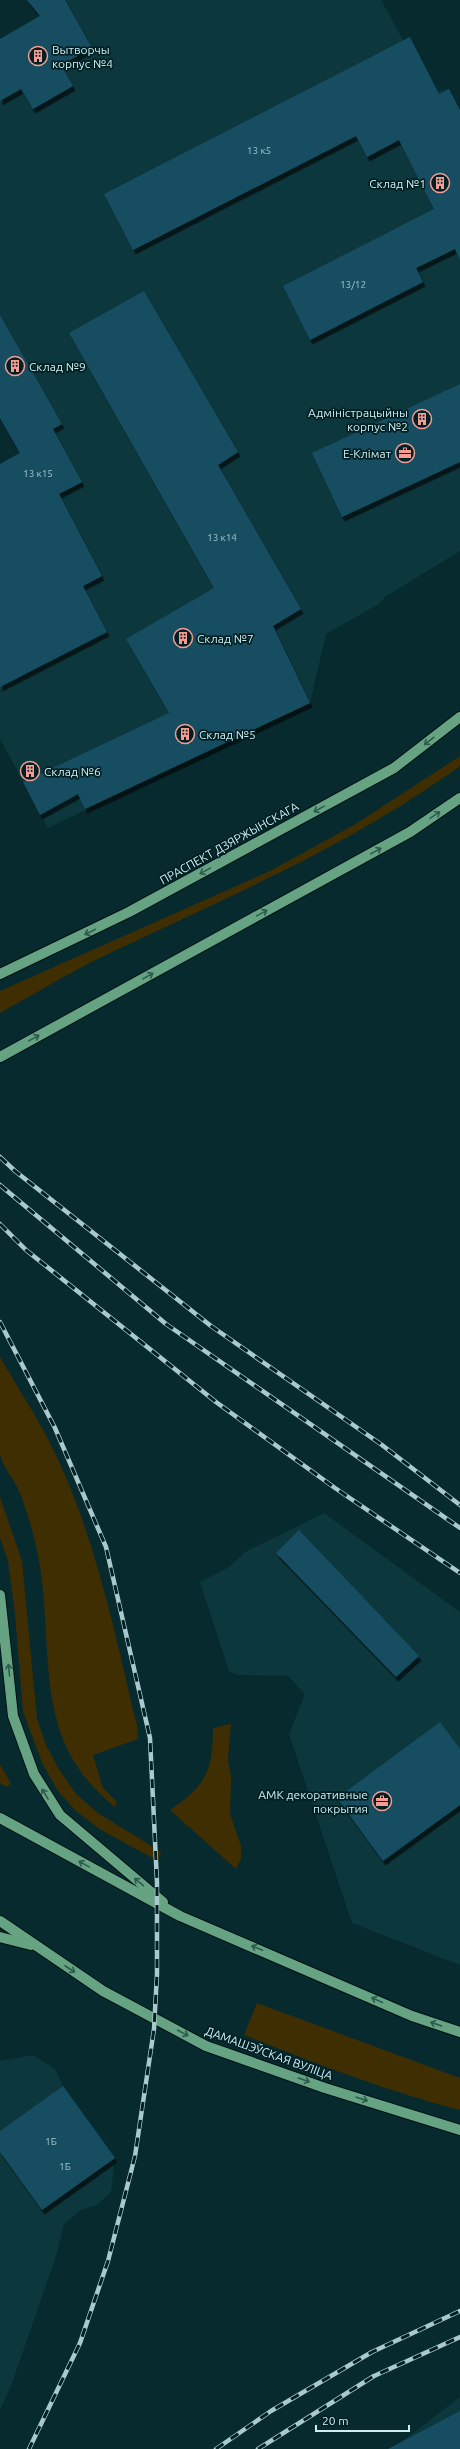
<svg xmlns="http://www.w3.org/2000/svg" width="460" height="2449" viewBox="0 0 460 2449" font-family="Ubuntu,sans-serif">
	<defs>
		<filter id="shadow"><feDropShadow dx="2.5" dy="4.5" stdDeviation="0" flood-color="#0009"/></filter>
	</defs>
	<rect width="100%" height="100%" fill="#062a2e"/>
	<g fill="#0c373c">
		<path d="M 67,0 L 381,0 L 403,40 L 410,37 L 438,91 L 449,89 L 460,110 L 460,551 L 385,597 L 379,604 L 326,634 L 310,703 L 48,828 L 0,739 L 0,464 L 20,453 L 0,418 L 0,39 Z"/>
		<path d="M 324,1513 L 460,1612 L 460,1965 L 352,1923 L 289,1734 L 305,1694 L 288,1676 L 237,1675 L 229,1671 L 200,1582 L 229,1567 L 245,1552 Z"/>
		<path d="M 33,2055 L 55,2069 L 63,2086 L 115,2158 L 111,2192 L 97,2205 L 81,2210 L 64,2224 L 57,2253 L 11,2386 L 0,2410 L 0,2061 Z"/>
		<path d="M 460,2397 L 460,2449 L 394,2449 L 404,2440 Z"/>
	</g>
	<g fill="#3f2e02">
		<path d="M 460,756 L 460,766 L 446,776 C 340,850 222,900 106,955 C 70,972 35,994 0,1013 L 0,991 L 270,871 L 354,825 Z"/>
		<path d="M 0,1357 C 16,1385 34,1412 49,1441 C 94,1529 114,1630 137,1726 L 138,1739 L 93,1755 L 103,1788 L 117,1802 L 115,1807 C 29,1739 56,1650 38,1555 C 35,1539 26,1507 19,1491 C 14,1479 2,1466 0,1454 C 0,1445 0,1435 0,1426 C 0,1403 0,1380 0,1357 Z"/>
		<path d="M 0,1497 L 22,1561 L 37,1719 L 46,1745 L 58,1768 L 76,1794 L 98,1813 L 161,1852 L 158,1861 L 101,1830 L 76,1811 L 58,1791 L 43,1765 L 23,1712 L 15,1614 L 8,1561 L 0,1538 Z"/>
		<path d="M 231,1724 L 228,1759 L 231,1778 L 230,1814 L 241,1846 L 241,1858 L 236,1869 L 170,1810 C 206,1786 213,1770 213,1728 Z"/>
		<path d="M 0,1764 L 11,1784 L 6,1787 L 0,1783 Z"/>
		<path d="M 257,2003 L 460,2078 L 460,2110 C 386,2091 315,2063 244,2035 Z"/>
	</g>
	<g fill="#144e61" filter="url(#shadow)">
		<path d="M 27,0 L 65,0 L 92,48 L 61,65 L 73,86 L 33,109 L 21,89 L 0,101 L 0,39 L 40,16 Z"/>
		<path d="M 410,37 L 439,94 L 449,89 L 460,110 L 460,260 L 455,249 L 416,268 L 423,282 L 310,340 L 283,286 L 434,209 L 399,140 L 367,157 L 356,136 L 133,250 L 104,194 Z"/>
		<path d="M 144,291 L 238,452 L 218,465 L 301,609 L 273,626 L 310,703 L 85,809 L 78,794 L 40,815 L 23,782 L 169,713 L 126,639 L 214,588 L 69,333 Z"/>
		<path d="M 0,315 L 62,424 L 53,429 L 82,482 L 59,494 L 102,576 L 83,586 L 107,632 L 0,687 L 0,464 L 20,453 L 0,418 Z"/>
		<path d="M 460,384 L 460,462 L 342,517 L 312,453 Z"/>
		<path d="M 299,1530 L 419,1656 L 396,1677 L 276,1553 Z"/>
		<path d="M 440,1722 L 460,1749 L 460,1805 L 383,1861 L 337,1798 Z"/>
		<path d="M 63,2086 L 115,2158 L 42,2210 L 0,2152 L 0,2131 Z"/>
		<path d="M 460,2411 L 460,2449 L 388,2449 Z"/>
	</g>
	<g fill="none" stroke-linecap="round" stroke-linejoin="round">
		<g stroke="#011113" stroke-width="12">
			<g id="primary">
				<path d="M 0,974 L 129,912 L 394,768 L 460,717"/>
				<path d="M 0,1057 L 410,832 L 460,798"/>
				<path d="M 0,1595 L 13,1716 L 34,1774 L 60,1815 L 163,1902"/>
				<path d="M 0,1818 L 180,1916 L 412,2016 L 460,2032"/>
				<path d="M 0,1921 L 103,1991 L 206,2046 L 325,2088 L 460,2130"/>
				<path d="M 0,1937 L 31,1945"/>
			</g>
		</g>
		<use href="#primary" stroke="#65a383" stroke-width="10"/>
		<g stroke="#a9c9cd" stroke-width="4.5">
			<g id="rail">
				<path d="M 0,1157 L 15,1171 L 211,1326 L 382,1445 L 460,1505"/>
				<path d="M 0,1185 L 166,1324 L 460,1528"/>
				<path d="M 0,1224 L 26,1250 L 216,1402 L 335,1488 L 460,1573"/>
				<path d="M 0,1322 L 55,1428 L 106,1547 L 150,1738 L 157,1882 L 157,1974 L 154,2029 L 135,2156 L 108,2261 L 80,2343 L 29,2449"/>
				<path d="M 216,2449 L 271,2411 L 372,2352 L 460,2311"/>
				<path d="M 258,2449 L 374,2376 L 460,2337"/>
			</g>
		</g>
		<use href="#rail" stroke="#002024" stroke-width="3" stroke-dasharray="9" stroke-linecap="butt"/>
	</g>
	<defs><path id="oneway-shaft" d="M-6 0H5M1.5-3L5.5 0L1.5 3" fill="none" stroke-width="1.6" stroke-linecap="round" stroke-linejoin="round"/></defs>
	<g stroke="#2d5b4f">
		<use href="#oneway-shaft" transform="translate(429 741) rotate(142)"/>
		<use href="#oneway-shaft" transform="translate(319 809) rotate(151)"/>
		<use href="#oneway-shaft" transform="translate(435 815) rotate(-34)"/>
		<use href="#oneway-shaft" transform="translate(376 851) rotate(-29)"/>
		<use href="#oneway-shaft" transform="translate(205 871) rotate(151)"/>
		<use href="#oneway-shaft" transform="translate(262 913) rotate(-29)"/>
		<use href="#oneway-shaft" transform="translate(90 932) rotate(154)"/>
		<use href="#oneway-shaft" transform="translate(148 976) rotate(-29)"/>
		<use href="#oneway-shaft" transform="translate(34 1038) rotate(-29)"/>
		<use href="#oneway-shaft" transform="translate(9 1670) rotate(-95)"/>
		<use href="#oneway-shaft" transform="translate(45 1794) rotate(-122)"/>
		<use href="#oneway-shaft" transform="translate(84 1864) rotate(-151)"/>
		<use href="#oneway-shaft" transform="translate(139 1882) rotate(-140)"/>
		<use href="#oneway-shaft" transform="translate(257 1948) rotate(-157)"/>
		<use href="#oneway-shaft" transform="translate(70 1969) rotate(33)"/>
		<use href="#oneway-shaft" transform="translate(377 2000) rotate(-156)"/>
		<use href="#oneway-shaft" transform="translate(436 2024) rotate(-161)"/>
		<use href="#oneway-shaft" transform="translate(183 2033) rotate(28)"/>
		<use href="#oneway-shaft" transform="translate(304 2080) rotate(19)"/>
		<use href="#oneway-shaft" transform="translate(362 2099) rotate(18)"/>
	</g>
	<defs>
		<g id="building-ring" transform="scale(1)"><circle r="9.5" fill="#002024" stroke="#f59c94" stroke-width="1.5"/><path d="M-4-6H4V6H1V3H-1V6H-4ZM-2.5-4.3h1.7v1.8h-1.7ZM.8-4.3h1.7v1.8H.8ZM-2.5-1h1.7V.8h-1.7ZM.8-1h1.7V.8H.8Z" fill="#f59c94"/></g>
		<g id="office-ring" transform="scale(1)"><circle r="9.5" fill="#002024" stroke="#f59c94" stroke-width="1.5"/><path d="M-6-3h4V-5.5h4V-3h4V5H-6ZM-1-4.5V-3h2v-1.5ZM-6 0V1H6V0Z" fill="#f59c94"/></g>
	</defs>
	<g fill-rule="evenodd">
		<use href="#building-ring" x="38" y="56"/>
		<use href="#building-ring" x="440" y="183"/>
		<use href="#building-ring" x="15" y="366"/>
		<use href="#building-ring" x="422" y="419"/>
		<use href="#office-ring" x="405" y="453"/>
		<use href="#building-ring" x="183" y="638"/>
		<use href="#building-ring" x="185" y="734"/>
		<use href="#building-ring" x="30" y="771"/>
		<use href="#office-ring" x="382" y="1801"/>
	</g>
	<g text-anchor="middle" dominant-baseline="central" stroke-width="3.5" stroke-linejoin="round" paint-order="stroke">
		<g font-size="10" fill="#a0c5cd">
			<text x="259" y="150">13 к5</text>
			<text x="353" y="284">13/12</text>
			<text x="38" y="473">13 к15</text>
			<text x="222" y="537">13 к14</text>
			<text x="51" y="2141">1Б</text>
			<text x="65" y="2166">1Б</text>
		</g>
		<g font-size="12" fill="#ceedf1" stroke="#002024" text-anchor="start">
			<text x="52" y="49">Вытворчы<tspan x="52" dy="14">корпус №4</tspan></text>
			<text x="426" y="183" text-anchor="end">Склад №1</text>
			<text x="29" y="366">Склад №9</text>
			<text x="408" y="412" text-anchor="end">Адміністрацыйны<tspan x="408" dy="14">корпус №2</tspan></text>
			<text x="391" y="453" text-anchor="end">Е-Клімат</text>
			<text x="197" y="638">Склад №7</text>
			<text x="199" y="734">Склад №5</text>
			<text x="44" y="771">Склад №6</text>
			<text x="368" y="1794" text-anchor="end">АМК декоративные<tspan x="368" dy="14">покрытия</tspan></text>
		</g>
		<g font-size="12" fill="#ceedf1" stroke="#002024">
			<text transform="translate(229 843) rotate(-29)">ПРАСПЕКТ ДЗЯРЖЫНСКАГА</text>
			<text transform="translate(269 2053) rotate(20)">ДАМАШЭЎСКАЯ ВУЛІЦА</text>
		</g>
	</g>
	<path d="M316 2425v6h93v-6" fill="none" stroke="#ceedf1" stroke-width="2"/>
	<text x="322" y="2425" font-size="12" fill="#ceedf1" stroke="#002024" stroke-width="3" paint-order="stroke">20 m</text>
</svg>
